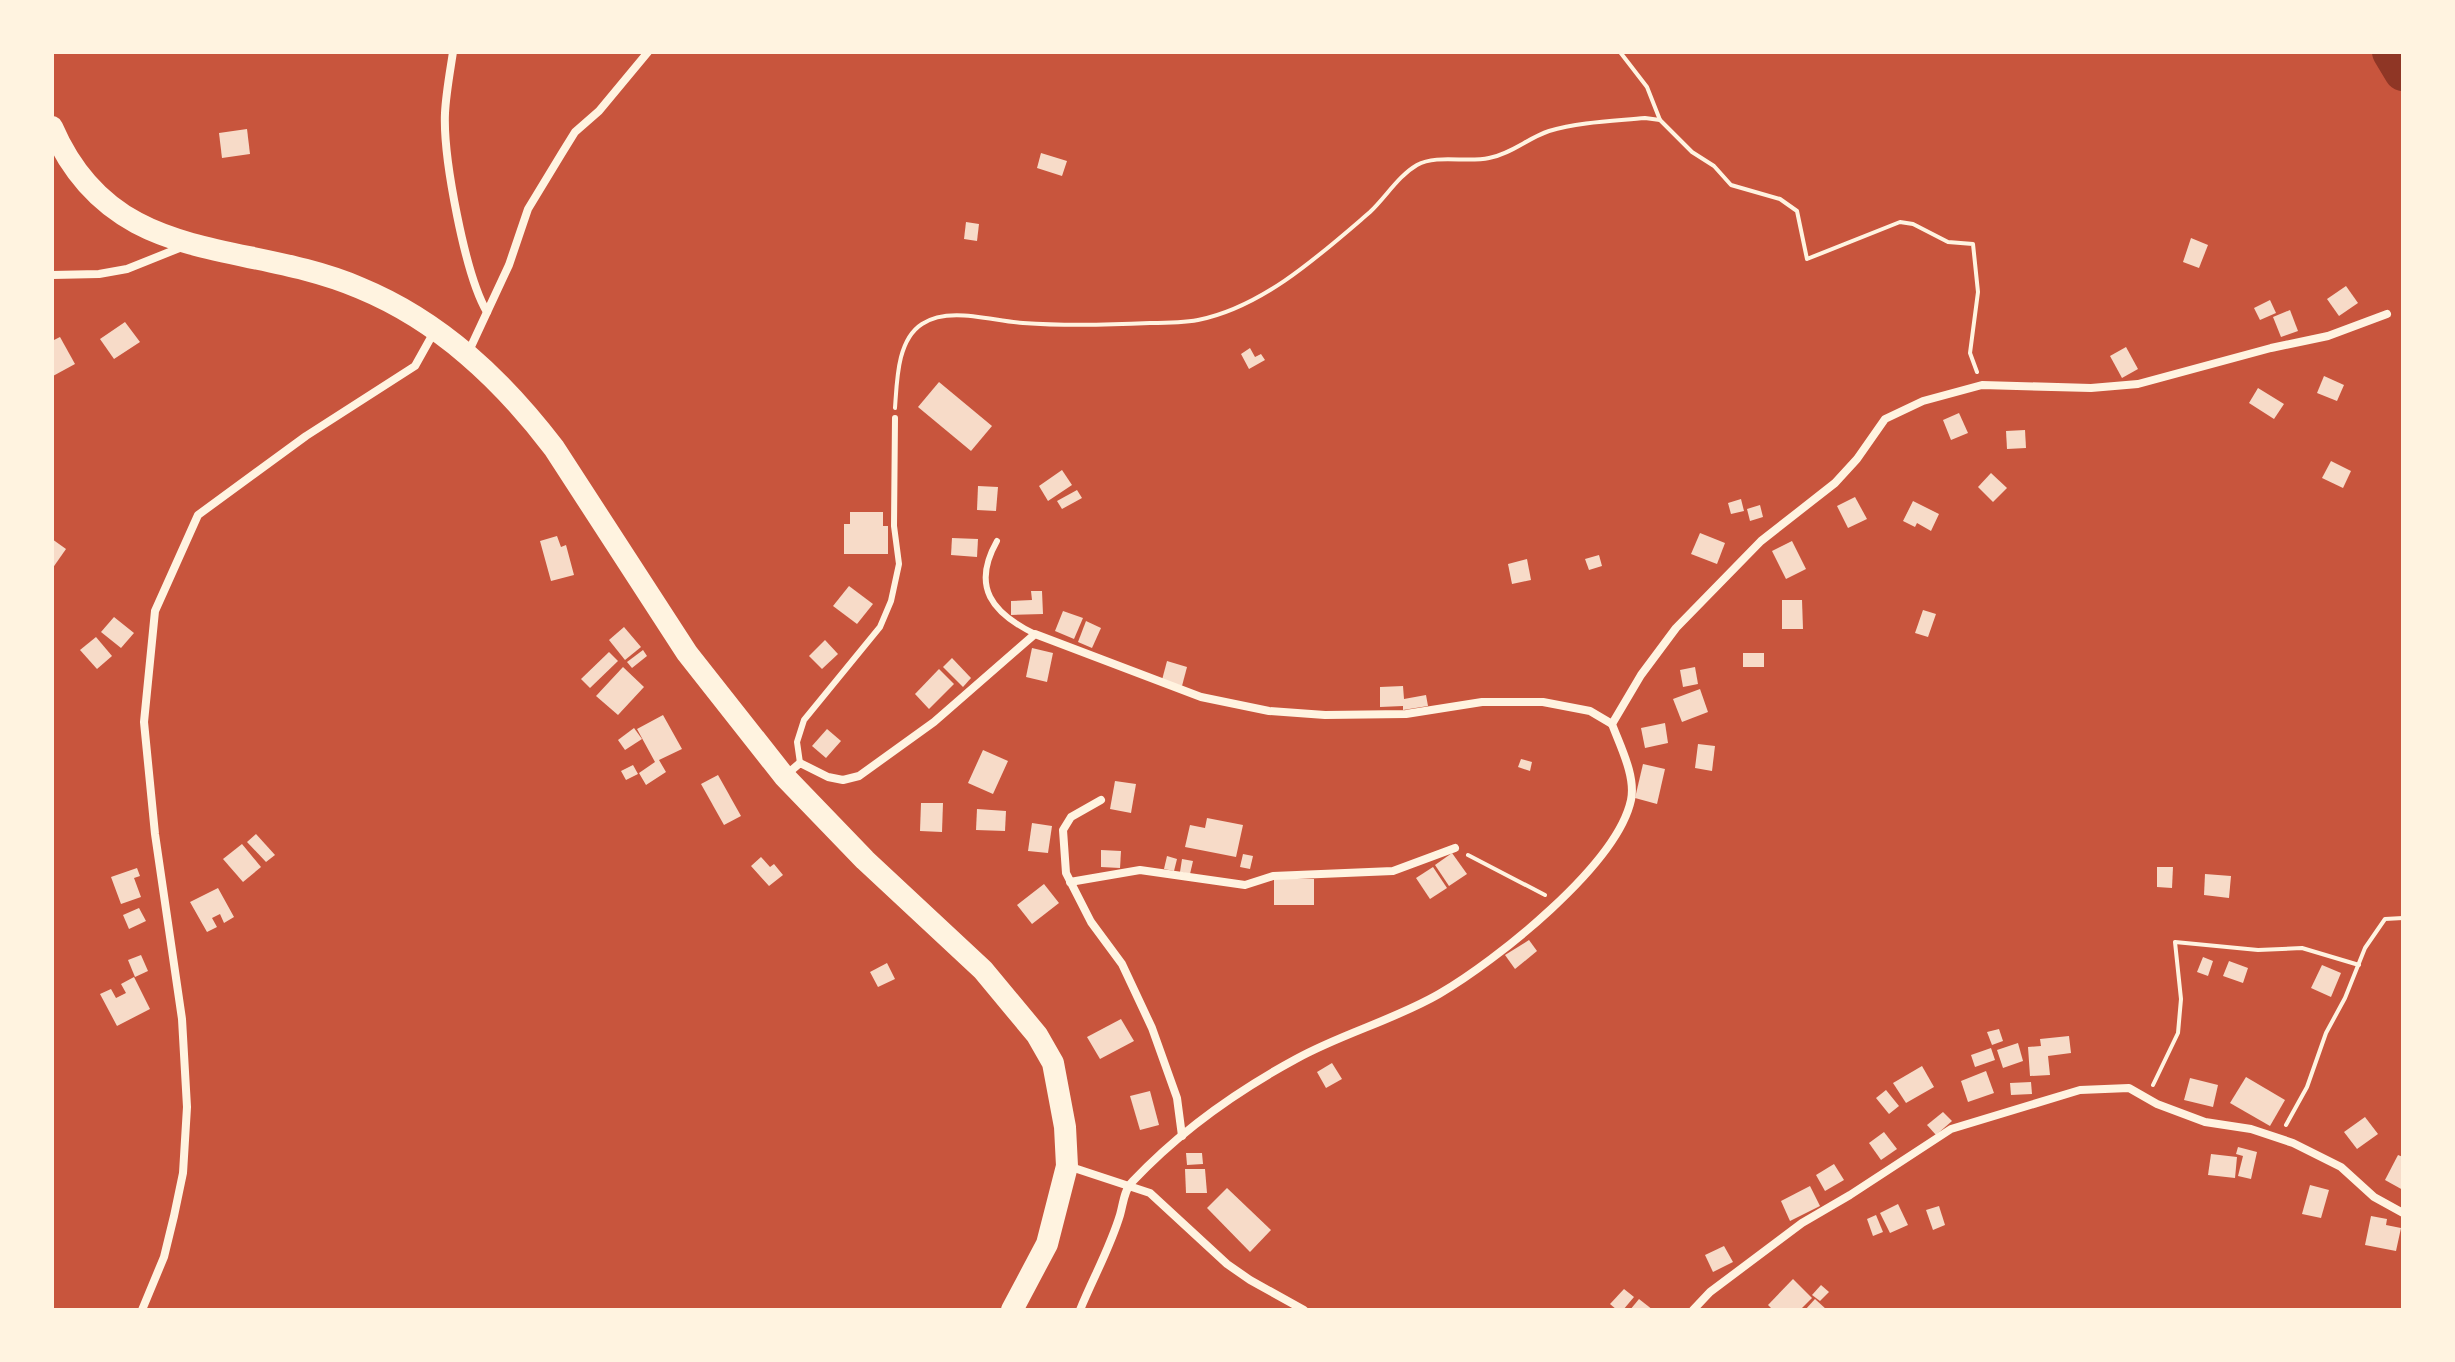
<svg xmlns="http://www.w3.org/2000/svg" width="2455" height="1362" viewBox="0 0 2455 1362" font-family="Roboto,sans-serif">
	<rect width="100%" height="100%" fill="#c8553d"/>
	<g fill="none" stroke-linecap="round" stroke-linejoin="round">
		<path stroke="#8f3625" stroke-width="38" d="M 2391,52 L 2403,72"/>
	</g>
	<g fill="#f7dbc8">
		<path d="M 247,129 L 250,154 L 222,158 L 219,133 Z"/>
		<path d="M 1041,153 L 1067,161 L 1062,176 L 1037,168 Z"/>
		<path d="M 966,222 L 979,224 L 977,241 L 964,239 Z"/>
		<path d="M 2191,238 L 2208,245 L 2199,268 L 2183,262 Z"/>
		<path d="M 2346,286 L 2358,303 L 2339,316 L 2327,299 Z"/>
		<path d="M 2270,300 L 2276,313 L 2260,320 L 2254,308 Z"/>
		<path d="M 2290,310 L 2298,331 L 2281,337 L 2273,317 Z"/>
		<path d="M 125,322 L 140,342 L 114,359 L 100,339 Z"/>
		<path d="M 60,337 L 75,364 L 53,376 L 52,341 Z"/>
		<path d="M 2126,347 L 2138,369 L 2122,378 L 2110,356 Z"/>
		<path d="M 1250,348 L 1255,357 L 1261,354 L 1265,360 L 1249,369 L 1241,354 Z"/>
		<path d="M 2324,376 L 2344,385 L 2337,401 L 2317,393 Z"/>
		<path d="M 939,382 L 992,426 L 971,451 L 918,407 Z"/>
		<path d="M 2258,388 L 2284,404 L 2274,419 L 2249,403 Z"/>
		<path d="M 1959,413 L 1968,433 L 1951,440 L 1943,420 Z"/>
		<path d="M 2025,430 L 2026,448 L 2007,449 L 2006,431 Z"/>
		<path d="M 2331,461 L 2351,471 L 2343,488 L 2322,478 Z"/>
		<path d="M 1062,470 L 1072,485 L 1048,501 L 1039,486 Z"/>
		<path d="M 1991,473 L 2007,488 L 1993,502 L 1978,487 Z"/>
		<path d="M 978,486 L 998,487 L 996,511 L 977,510 Z"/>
		<path d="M 1077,490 L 1082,498 L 1062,509 L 1057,501 Z"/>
		<path d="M 1855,497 L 1867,519 L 1848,528 L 1837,506 Z"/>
		<path d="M 1741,499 L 1744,511 L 1731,514 L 1728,503 Z"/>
		<path d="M 1913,501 L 1939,514 L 1931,531 L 1917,523 L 1915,527 L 1903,521 Z"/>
		<path d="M 1760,505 L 1763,517 L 1750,521 L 1747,509 Z"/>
		<path d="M 850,512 L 883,512 L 883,526 L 888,526 L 888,554 L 844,554 L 844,524 L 850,524 Z"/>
		<path d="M 1700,533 L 1725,543 L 1717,564 L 1691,554 Z"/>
		<path d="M 557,536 L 561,547 L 566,545 L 574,575 L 551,581 L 540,541 Z"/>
		<path d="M 952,538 L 978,539 L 977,557 L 951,555 Z"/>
		<path d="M 52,539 L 66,549 L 52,569 Z"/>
		<path d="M 1792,541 L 1806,569 L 1786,579 L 1772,551 Z"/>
		<path d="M 1599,555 L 1602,566 L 1589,570 L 1585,559 Z"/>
		<path d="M 1527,559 L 1531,580 L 1512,584 L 1508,564 Z"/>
		<path d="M 849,586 L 873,604 L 857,624 L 833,606 Z"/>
		<path d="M 1031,591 L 1042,591 L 1043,614 L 1011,615 L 1011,601 L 1032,600 Z"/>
		<path d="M 1782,600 L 1802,600 L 1803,629 L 1782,629 Z"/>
		<path d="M 1923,610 L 1936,614 L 1928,637 L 1915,633 Z"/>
		<path d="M 1063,611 L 1083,618 L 1074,639 L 1055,631 Z"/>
		<path d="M 114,617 L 134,633 L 121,648 L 101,632 Z"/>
		<path d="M 1086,621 L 1101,628 L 1092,648 L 1078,642 Z"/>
		<path d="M 624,627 L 641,647 L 625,660 L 609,640 Z"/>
		<path d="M 96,637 L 112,656 L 97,669 L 80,650 Z"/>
		<path d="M 825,640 L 838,654 L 822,669 L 809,656 Z"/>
		<path d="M 1032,648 L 1053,653 L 1047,682 L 1026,677 Z"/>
		<path d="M 643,650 L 647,656 L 632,668 L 627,662 Z"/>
		<path d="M 609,652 L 618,661 L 590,688 L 581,679 Z"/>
		<rect x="1743" y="653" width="21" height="14"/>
		<path d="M 952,658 L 971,678 L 963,687 L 943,667 Z"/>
		<path d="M 1167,661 L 1187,667 L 1182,686 L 1162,680 Z"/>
		<path d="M 623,667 L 644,687 L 618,715 L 596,696 Z"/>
		<path d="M 1695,667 L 1698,684 L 1683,687 L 1680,670 Z"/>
		<path d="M 939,669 L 954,684 L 929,709 L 915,694 Z"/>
		<path d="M 1403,686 L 1404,699 L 1426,695 L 1428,706 L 1403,710 L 1403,706 L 1380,707 L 1380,687 Z"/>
		<path d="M 1700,689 L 1708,712 L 1682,722 L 1673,699 Z"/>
		<path d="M 663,715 L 682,749 L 659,760 L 666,772 L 646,785 L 639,773 L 655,762 L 637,729 Z"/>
		<path d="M 1665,723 L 1668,743 L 1645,748 L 1641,728 Z"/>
		<path d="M 634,728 L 642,739 L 625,750 L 618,740 Z"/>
		<path d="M 827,729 L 841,741 L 826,758 L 812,746 Z"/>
		<path d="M 1698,744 L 1715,746 L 1712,771 L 1695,768 Z"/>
		<path d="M 983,750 L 1008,761 L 993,794 L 968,783 Z"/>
		<path d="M 1521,759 L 1532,762 L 1530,771 L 1518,767 Z"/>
		<path d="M 1643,764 L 1665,769 L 1657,804 L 1635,798 Z"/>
		<path d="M 633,765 L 638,774 L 626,780 L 621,771 Z"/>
		<path d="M 718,775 L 741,816 L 724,825 L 701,784 Z"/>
		<path d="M 1115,781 L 1136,784 L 1131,813 L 1110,809 Z"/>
		<path d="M 921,803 L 943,803 L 942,832 L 920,831 Z"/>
		<path d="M 977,809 L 1006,811 L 1005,831 L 976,830 Z"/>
		<path d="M 1207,818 L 1243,825 L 1236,857 L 1185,847 L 1190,825 L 1205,828 Z"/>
		<path d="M 1032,823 L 1052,826 L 1048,853 L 1028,851 Z"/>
		<path d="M 256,834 L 275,855 L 266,862 L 247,842 Z"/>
		<path d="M 242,844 L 261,867 L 243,882 L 223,859 Z"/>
		<path d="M 1101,850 L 1121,851 L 1120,868 L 1101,867 Z"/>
		<path d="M 1452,853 L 1467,874 L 1449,886 L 1435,865 Z"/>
		<path d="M 1243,854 L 1253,856 L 1250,869 L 1240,867 Z"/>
		<path d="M 1167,856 L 1177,859 L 1174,871 L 1164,869 Z"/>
		<path d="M 761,857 L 770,867 L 774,864 L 783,875 L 769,886 L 751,866 Z"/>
		<path d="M 1182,859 L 1193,861 L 1190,874 L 1180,872 Z"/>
		<path d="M 1433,867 L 1447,888 L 1430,899 L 1416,878 Z"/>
		<path d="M 2157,867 L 2173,867 L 2172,888 L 2157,887 Z"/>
		<path d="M 137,868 L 140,876 L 134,878 L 141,897 L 121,904 L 111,877 Z"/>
		<path d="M 2205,874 L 2231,876 L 2229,898 L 2204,895 Z"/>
		<rect x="1274" y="879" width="40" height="26"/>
		<path d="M 1044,884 L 1059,903 L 1032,924 L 1017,905 Z"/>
		<path d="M 218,888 L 234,917 L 224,923 L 220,914 L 212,918 L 217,927 L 207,932 L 190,902 Z"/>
		<path d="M 139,908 L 146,921 L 129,929 L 123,915 Z"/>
		<path d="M 1529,940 L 1537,951 L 1515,969 L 1505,955 Z"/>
		<path d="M 141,955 L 148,971 L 135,977 L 128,960 Z"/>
		<path d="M 2203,957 L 2213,961 L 2208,976 L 2197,972 Z"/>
		<path d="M 2229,961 L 2248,968 L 2243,983 L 2223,976 Z"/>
		<path d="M 887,963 L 895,979 L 878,987 L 870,972 Z"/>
		<path d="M 2322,965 L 2341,973 L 2331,997 L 2311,988 Z"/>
		<path d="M 134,977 L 150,1009 L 117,1026 L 100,994 L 111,989 L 116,998 L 126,993 L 121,984 Z"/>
		<path d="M 1121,1019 L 1134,1041 L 1100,1059 L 1087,1037 Z"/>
		<path d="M 1999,1029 L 2003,1041 L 1992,1045 L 1987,1032 Z"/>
		<path d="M 2069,1036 L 2071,1053 L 2048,1056 L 2050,1075 L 2030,1076 L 2028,1047 L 2041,1046 L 2040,1039 Z"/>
		<path d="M 2018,1043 L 2023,1061 L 2003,1068 L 1997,1050 Z"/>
		<path d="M 1991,1048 L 1995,1060 L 1975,1067 L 1971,1055 Z"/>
		<path d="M 1332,1063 L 1342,1079 L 1326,1088 L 1317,1072 Z"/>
		<path d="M 1922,1066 L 1934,1087 L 1906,1103 L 1893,1083 Z"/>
		<path d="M 1986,1071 L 1994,1093 L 1968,1102 L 1961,1081 Z"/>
		<path d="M 2246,1077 L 2285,1100 L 2270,1126 L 2230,1103 Z"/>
		<path d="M 2190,1078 L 2218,1085 L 2213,1107 L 2184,1100 Z"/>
		<path d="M 2031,1082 L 2032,1094 L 2011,1095 L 2010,1083 Z"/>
		<path d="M 1886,1090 L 1899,1106 L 1889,1114 L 1876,1098 Z"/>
		<path d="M 1150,1091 L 1159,1125 L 1140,1130 L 1130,1096 Z"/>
		<path d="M 1943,1112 L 1952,1121 L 1936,1135 L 1927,1125 Z"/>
		<path d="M 2365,1117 L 2378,1134 L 2357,1149 L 2344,1132 Z"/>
		<path d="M 1884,1132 L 1897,1149 L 1881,1160 L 1869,1143 Z"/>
		<path d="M 2238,1147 L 2257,1152 L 2251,1179 L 2238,1176 L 2243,1156 L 2236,1154 Z"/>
		<path d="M 1186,1153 L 1202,1153 L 1203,1164 L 1187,1165 Z"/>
		<path d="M 2211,1154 L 2237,1157 L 2235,1178 L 2208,1175 Z"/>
		<path d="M 2398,1155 L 2403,1157 L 2403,1190 L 2385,1180 Z"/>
		<path d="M 1834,1164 L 1844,1180 L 1825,1191 L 1816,1175 Z"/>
		<path d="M 1185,1169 L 1205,1169 L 1207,1193 L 1186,1193 Z"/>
		<path d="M 2310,1185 L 2329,1190 L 2321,1218 L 2302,1214 Z"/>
		<path d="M 1810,1186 L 1820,1206 L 1790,1221 L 1781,1201 Z"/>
		<path d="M 1227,1188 L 1271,1230 L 1250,1252 L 1207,1208 Z"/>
		<path d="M 1898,1204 L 1908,1225 L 1890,1233 L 1880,1213 Z"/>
		<path d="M 1939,1206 L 1945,1225 L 1933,1230 L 1926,1210 Z"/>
		<path d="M 1876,1215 L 1883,1232 L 1873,1236 L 1867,1219 Z"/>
		<path d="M 2371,1216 L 2387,1219 L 2386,1225 L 2401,1228 L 2396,1251 L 2365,1245 Z"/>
		<path d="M 1724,1246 L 1733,1262 L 1713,1272 L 1705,1255 Z"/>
		<path d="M 1793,1279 L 1812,1298 L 1800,1310 L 1773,1310 L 1768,1305 Z"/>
		<path d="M 1821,1285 L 1829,1292 L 1820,1301 L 1812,1295 Z"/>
		<path d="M 1624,1289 L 1634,1297 L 1623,1310 L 1617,1310 L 1610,1304 Z"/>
		<path d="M 1639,1299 L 1653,1310 L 1630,1310 Z"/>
		<path d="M 1815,1299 L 1827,1310 L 1805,1310 Z"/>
	</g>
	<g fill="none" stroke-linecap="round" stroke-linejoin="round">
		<g stroke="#fff3e0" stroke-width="4">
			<path d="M 1620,52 L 1647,87 L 1660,120 L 1692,152 L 1714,166 L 1731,185 L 1780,199 L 1797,211 L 1807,259 L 1900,222 L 1913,224 L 1948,242 L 1973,244 L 1978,292 L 1970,353 L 1977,372"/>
			<path d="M 895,408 C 897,381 897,340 922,324 C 949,306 992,321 1023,323 C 1064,326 1108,325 1150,323 C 1165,323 1182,323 1198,320 C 1263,307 1320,255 1370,212 C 1386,197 1398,176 1417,165 C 1437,154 1467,163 1489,158 C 1511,154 1528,138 1549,131 C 1579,122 1614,121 1645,118 L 1660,120"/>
			<path d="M 1468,855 L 1545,895"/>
			<path d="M 2153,1085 L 2178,1033 L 2181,999 L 2175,942 L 2258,950 L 2302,948 L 2359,965"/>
			<path d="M 2286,1125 L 2307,1087 L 2326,1033 L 2345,998 L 2365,948 L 2385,919 L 2403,918"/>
		</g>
		<g stroke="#fff3e0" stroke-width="6">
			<path d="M 997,541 C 971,587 992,613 1035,634"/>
			<path d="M 800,763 L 797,742 L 804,720 L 880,627 L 891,601 L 899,564 L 894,526 L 895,418"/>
		</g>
		<g stroke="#fff3e0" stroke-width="8">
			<path d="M 453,52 C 450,72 446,93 445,113 C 443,157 465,275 487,312"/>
			<path d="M 52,275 L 99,274 L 127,269 L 182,247"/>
			<path d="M 468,353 L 509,265 L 528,209 L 562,153 L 575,132 L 599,111 L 648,52"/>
			<path d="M 786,775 L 800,763 L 828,777 L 843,780 L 859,776 L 934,722 L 1035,634 L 1201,697 L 1269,711 L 1325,715 L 1406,714 L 1482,702 L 1543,702 L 1590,711 L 1612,724"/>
			<path d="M 1101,800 L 1071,817 L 1063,830 L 1066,873 L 1091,922 L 1122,964 L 1152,1028 L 1177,1098 L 1182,1136"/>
			<path d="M 1070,882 L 1140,870 L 1245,885 L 1273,876 L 1393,871 L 1455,848"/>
			<path d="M 1068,1166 L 1150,1193 L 1227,1264 L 1250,1280 L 1304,1310"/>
			<path d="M 142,1310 L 164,1257 L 174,1216 L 183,1173 L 187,1107 L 182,1019 L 155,834 L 144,722 L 155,611 L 198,515 L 306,436 L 415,366 L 434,332"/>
			<path d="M 1080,1310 C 1093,1278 1110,1248 1120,1215 C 1123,1205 1124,1190 1132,1182 C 1179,1132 1235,1092 1296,1059 C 1341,1034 1394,1020 1439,994 C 1496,961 1617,865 1631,800 C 1636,776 1620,746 1612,724 L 1641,675 L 1676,628 L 1761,541 L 1835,483 L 1857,459 L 1885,419 L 1923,401 L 1982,385 L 2091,388 L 2138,384 L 2271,348 L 2328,336 L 2387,314"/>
			<path d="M 1693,1310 L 1710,1292 L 1802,1223 L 1850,1195 L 1951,1129 L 2080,1090 L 2129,1088 L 2157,1104 L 2205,1122 L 2251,1129 L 2293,1143 L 2341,1167 L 2374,1197 L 2403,1213"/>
		</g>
		<path stroke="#fff3e0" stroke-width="22" d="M 52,127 C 113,269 243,238 360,288 C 440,321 502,380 554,448 L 687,653 L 784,776 L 865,860 L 983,970 L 1037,1035 L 1053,1063 L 1065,1127 L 1067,1166 L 1047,1244 L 1012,1310"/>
	</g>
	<rect width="2455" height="1362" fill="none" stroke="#fff3e0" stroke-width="108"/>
</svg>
